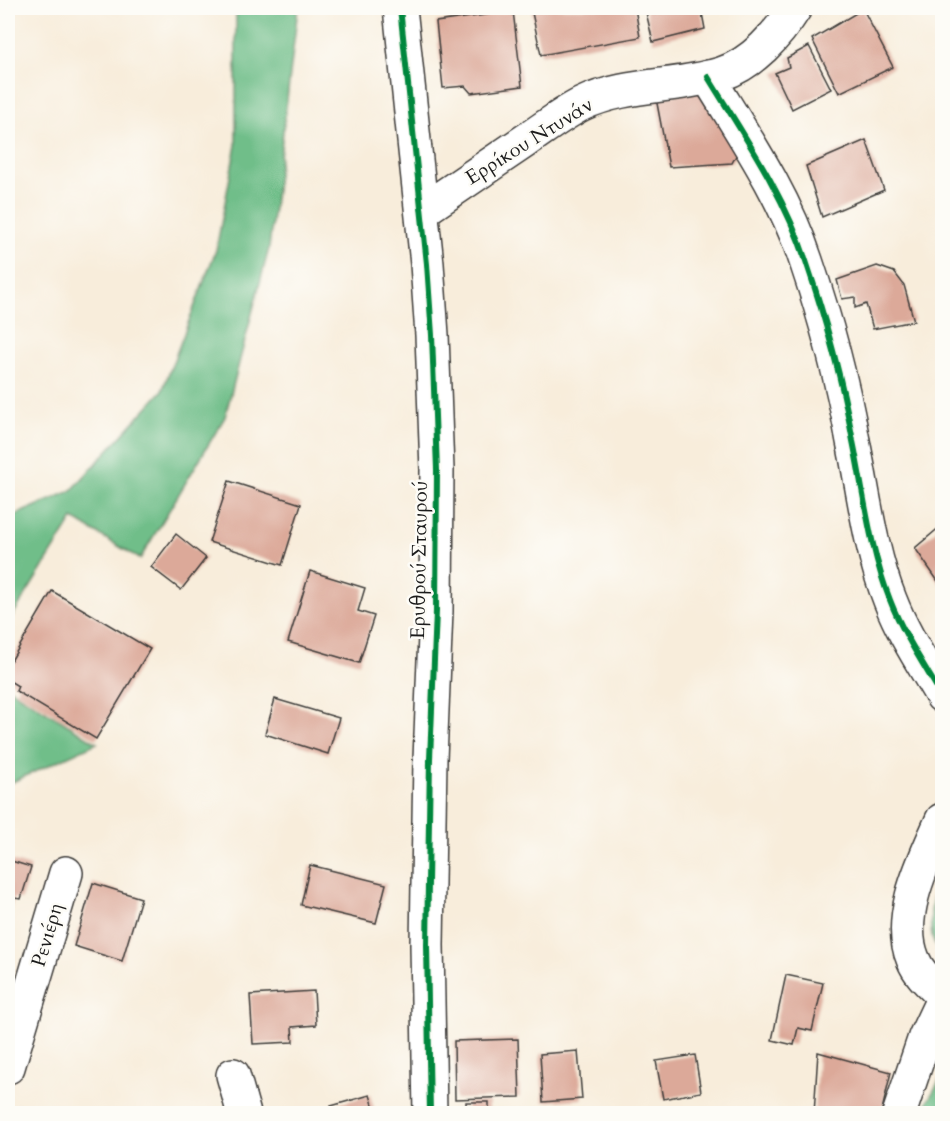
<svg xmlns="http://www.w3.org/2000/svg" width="950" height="1121" viewBox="0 0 950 1121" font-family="Cardo,serif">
	<rect width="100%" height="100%" fill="#fdfcf7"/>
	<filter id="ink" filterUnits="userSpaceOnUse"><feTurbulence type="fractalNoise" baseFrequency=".0167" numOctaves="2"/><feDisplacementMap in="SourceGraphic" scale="12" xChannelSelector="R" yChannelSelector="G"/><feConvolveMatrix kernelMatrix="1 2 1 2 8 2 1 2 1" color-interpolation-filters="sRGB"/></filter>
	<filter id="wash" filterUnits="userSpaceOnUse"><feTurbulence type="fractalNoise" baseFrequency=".008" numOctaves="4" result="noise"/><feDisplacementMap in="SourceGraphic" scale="24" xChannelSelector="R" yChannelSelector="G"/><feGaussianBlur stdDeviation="1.35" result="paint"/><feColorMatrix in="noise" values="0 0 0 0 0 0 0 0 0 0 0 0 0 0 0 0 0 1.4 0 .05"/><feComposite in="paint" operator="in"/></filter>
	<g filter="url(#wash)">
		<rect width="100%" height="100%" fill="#f8eddb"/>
		<g fill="#6fbe89" stroke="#466d52" stroke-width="1.5">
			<path d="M 236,8 L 298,8 L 269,248 L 225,417 L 140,559 L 73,519 L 8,623 L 8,518 L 71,491 L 162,391 L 216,250 L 236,145 Z"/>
			<path d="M 8,688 L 97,743 L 8,784 Z"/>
			<path d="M 942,866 L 942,958 C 939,951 934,944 932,936 C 928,916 934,885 942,866 Z"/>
			<path d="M 942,1076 L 942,1113 L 921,1113 Z"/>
		</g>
		<g id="blocks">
			<g fill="#dca999">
				<path d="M 531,8 L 635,8 L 640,37 L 541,55 Z"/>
				<path d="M 645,8 L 701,8 L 705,29 L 653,42 Z"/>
				<path d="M 863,9 L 893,67 L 839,93 L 812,39 Z"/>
				<path d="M 513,11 L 522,86 L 471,93 L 465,86 L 443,88 L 436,22 Z"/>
				<path d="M 809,46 L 831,89 L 792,109 L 775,73 L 789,67 L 787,58 Z"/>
				<path d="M 705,89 L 741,146 L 732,163 L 669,167 L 656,98 Z"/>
				<path d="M 866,140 L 884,190 L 822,217 L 806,166 Z"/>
				<path d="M 877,266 L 894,272 L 904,285 L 914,321 L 873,329 L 866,304 L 855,308 L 855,297 L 842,299 L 837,280 Z"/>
				<path d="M 229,481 L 301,504 L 282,565 L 209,542 Z"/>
				<path d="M 941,526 L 942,529 L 942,587 L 915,548 Z"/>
				<path d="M 176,534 L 206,558 L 181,590 L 151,567 Z"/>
				<path d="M 310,571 L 365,588 L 358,611 L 374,616 L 359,663 L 288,642 Z"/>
				<path d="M 52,591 L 150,649 L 96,739 L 16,691 L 18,686 L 8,680 L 8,666 Z"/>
				<path d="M 275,699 L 339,718 L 328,754 L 265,734 Z"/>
				<path d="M 8,860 L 31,867 L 21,899 L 14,898 L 8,917 Z"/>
				<path d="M 310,865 L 386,884 L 376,923 L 301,905 Z"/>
				<path d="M 93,883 L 141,898 L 122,961 L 74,946 Z"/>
				<path d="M 786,975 L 823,983 L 812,1031 L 798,1028 L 794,1045 L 772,1040 Z"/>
				<path d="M 314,991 L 316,1025 L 292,1027 L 293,1042 L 253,1044 L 250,995 Z"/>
				<path d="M 518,1039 L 520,1097 L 455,1099 L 454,1041 Z"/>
				<path d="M 578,1051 L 582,1099 L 543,1102 L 540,1054 Z"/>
				<path d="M 818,1052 L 891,1072 L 881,1114 L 814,1114 Z"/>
				<path d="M 695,1055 L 701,1092 L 663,1099 L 656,1061 Z"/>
				<path d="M 370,1095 L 376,1114 L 334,1114 L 331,1106 Z"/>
				<rect x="466" y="1102" width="23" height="12"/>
			</g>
		</g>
	</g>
	<g filter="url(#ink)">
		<use href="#blocks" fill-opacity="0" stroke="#3d3b39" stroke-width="1.5"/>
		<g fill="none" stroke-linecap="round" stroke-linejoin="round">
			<g stroke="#3d3b39" stroke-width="36">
				<g id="street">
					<path d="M 400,8 L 427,264 L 432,335 L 437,470 L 436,611 L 430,759 L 427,945 L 430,1114"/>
					<path d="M 708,77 C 744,136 784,194 806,261 C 826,320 842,380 853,441 C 864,494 870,550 890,600 C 903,634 924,665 942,696"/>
					<path d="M 422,211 C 456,188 490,165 525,141 C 543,129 562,114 582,104 C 626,83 676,88 721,74 C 752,64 778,35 795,8"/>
					<path d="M 942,820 C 925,859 895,916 913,959 C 919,974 931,984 942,995"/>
					<path d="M 8,1067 L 66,873"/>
					<path d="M 233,1075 L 244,1114"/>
					<path d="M 899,1114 L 925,1037 L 942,1001"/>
				</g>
			</g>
			<use href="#street" stroke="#fff" stroke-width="33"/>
			<g stroke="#fdfcf7" stroke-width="10">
				<g id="cycleway">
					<path d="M 400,8 L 427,264 L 432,335 L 437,470 L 436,611 L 430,759 L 427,945 L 430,1114"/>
					<path d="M 708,77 C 744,136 784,194 806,261 C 826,320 842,380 853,441 C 864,494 870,550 890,600 C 903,634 924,665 942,696"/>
				</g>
			</g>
			<use href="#cycleway" stroke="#00873e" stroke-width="6"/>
		</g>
	</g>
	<g text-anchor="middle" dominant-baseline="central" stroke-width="5" stroke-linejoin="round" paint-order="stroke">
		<g font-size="20" fill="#1c1c1c" stroke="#fdfcf7">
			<text transform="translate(529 141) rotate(-32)">Ερρίκου Ντυνάν</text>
			<text transform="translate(419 560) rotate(-89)">Ερυθρού Σταυρού</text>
			<text transform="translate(47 935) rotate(-73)">Ρενιέρη</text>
		</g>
	</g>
	<rect width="950" height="1121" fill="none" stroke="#fdfcf7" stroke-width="30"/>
</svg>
